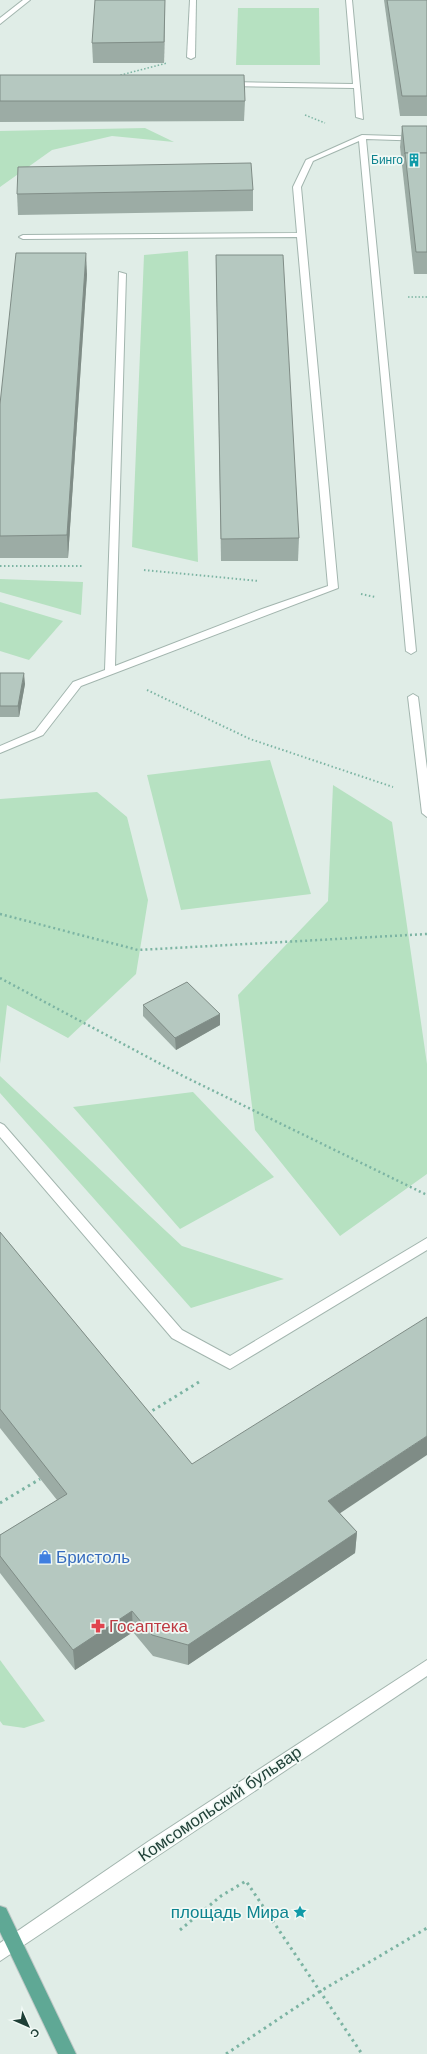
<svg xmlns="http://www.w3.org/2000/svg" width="427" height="2054" viewBox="0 0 427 2054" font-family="Arial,sans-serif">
	<rect width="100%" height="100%" fill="#e0ede7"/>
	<g fill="#b6e1c1">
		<path d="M 238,8 L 319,8 L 320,65 L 236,65 Z"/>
		<path d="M 145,128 L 174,142 L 112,136 L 52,150 L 0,187 L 0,131 Z"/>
		<path d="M 188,251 L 198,562 L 132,547 L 144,255 Z"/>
		<path d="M 0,579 L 83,582 L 81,615 L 0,592 Z"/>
		<path d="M 0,602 L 63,621 L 29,660 L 0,651 Z"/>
		<path d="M 270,760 L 311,894 L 181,910 L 147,775 Z"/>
		<path d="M 333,785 L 392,822 L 427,1064 L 427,1174 L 340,1236 L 255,1130 L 238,995 L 328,901 Z"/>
		<path d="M 97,792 L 127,817 L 148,900 L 136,974 L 68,1038 L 7,1005 L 0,1064 L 0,799 Z"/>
		<path d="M 0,1076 L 182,1246 L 284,1279 L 191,1308 L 0,1093 Z"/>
		<path d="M 193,1092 L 274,1177 L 180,1229 L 73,1107 Z"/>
		<path d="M 0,1660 L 45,1721 L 24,1728 L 3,1725 L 0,1721 Z"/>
	</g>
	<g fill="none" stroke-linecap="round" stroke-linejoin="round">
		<g stroke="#a2b5ae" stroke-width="2">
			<g id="minor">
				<path d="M 23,0 L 30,0 L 0,24 L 0,18 Z"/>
				<path d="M 190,0 L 196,0 L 195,57 L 191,59 L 187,57 Z"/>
				<path d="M 346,0 L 352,0 L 363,119 L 356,117 L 354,88 L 226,86 L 226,82 L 229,82 L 353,84 Z"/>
				<path d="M 362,135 L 427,137 L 427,141 L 366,139 L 416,651 L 411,654 L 406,651 L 359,141 L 313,161 L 301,187 L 338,588 L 81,686 L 43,735 L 0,753 L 0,746 L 35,731 L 73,682 L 105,670 L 119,272 L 126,274 L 115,666 L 262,609 L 328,586 L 297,237 L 23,239 L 19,237 L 23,235 L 297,233 L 293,187 L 306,160 Z"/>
				<path d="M 413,694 L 418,697 L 427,769 L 427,817 L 422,813 L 408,697 Z"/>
				<path d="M 0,1123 L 4,1125 L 182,1330 L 230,1356 L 427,1238 L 427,1250 L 230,1369 L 172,1338 L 0,1137 Z"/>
				<path d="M 427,1660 L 427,1676 L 0,1961 L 0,1943 L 149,1841 Z"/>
			</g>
		</g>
		<g stroke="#c0c9c7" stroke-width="2">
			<path id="major" d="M 0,1906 L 6,1908 L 76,2054 L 58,2054 L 0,1932 Z"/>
		</g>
		<g stroke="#7cb4a3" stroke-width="1.5" stroke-dasharray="1.5 2" stroke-linecap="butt">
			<path d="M 117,76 L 167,63"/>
			<path d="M 305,115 L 325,123"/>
			<path d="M 408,297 L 427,297"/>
		</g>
		<g stroke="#7cb4a3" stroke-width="2" stroke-dasharray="1.5 2.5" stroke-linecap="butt">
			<path d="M 0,566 L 83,566"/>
			<path d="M 144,570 L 259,581"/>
			<path d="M 361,594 L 375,597"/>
			<path d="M 147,690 L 250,739 L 393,787"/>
		</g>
		<g stroke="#7cb4a3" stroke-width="2.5" stroke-dasharray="2 3" stroke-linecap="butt">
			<path d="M 0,914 L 138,950 L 427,934"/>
			<path d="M 0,978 L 183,1076 L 427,1195"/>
		</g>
		<g stroke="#7cb4a3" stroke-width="3" stroke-dasharray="2.5 4" stroke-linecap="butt">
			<path d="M 147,1414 L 199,1382"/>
			<path d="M 0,1503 L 40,1479"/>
			<path d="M 180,1930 L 221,1896 L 246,1881 L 362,2054"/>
			<path d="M 226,2054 L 319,1992 L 427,1928"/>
		</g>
		<use href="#minor" fill="#fff" fill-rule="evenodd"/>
		<use href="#major" fill="#5fa895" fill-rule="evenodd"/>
	</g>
	<g fill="#9caca5">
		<path d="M 165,0 L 164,63 L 93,63 L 92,43 Z"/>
		<path d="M 384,0 L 427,0 L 427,116 L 400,116 Z"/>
		<path d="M 0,75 L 245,101 L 244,121 L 0,122 Z"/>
		<path d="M 402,126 L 427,126 L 427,274 L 414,274 L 400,147 Z"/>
		<path d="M 253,190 L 253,211 L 18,215 L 17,194 Z"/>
		<path d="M 216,255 L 299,538 L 298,561 L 221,561 Z"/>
		<path d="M 87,274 L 68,558 L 0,558 L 0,404 Z"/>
		<path d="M 0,673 L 25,684 L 19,717 L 0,717 Z"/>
		<path d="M 143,1005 L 220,1025 L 176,1050 L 143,1016 Z"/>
		<path d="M 0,1232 L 192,1464 L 340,1513 L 357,1532 L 355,1553 L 188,1665 L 153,1656 L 133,1632 L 75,1670 L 0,1573 L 0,1535 L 57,1500 L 0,1428 Z"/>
	</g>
	<g fill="#7f8c86">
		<path d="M 165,0 L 164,63 L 164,42 Z"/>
		<path d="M 86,253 L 87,274 L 68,558 L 67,535 Z"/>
		<path d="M 24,673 L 25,684 L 19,717 L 18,706 Z"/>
		<path d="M 220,1014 L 220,1025 L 176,1050 L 175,1038 Z"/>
		<path d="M 427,1436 L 427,1455 L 327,1522 L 328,1501 Z"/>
		<path d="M 357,1532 L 355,1553 L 188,1665 L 188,1645 Z"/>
		<path d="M 132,1611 L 133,1632 L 75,1670 L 73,1650 Z"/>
	</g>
	<g fill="#b5c8c0" stroke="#7f8c86">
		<path d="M 95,0 L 165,0 L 164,42 L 92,43 Z"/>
		<path d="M 387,0 L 427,0 L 427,96 L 402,96 Z"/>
		<path d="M 0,75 L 244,75 L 245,101 L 0,101 Z"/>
		<path d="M 402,126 L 427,126 L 427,153 L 405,153 L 405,154 Z"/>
		<path d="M 405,153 L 427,153 L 427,252 L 416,252 Z"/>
		<path d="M 251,163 L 253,190 L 17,194 L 18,167 Z"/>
		<path d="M 16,253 L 86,253 L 67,535 L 0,536 L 0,404 Z"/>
		<path d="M 216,255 L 283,255 L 299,538 L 221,539 Z"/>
		<path d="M 0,673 L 24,673 L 18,706 L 0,706 Z"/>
		<path d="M 187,982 L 220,1014 L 175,1038 L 143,1005 Z"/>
		<path d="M 0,1232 L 192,1464 L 427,1317 L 427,1436 L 328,1501 L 357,1532 L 188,1645 L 152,1635 L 132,1611 L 73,1650 L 0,1556 L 0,1535 L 67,1494 L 0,1409 Z"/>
	</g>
	<defs>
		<g id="building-bare" transform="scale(1.08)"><path d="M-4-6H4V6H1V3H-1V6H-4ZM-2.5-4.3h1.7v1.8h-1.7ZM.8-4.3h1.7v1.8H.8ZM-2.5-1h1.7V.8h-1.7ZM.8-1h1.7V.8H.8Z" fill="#0f9aa8" stroke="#f1f9f5" stroke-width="2.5" paint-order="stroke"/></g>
		<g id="shop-bare" transform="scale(1.08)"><path d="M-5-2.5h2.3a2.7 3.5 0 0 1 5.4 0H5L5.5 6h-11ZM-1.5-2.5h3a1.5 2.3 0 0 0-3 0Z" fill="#3f7fe0" stroke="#f1f9f5" stroke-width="2.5" paint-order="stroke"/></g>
		<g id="pharmacy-bare" transform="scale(1.08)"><path d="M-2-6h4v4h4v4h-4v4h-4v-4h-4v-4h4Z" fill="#e0444e" stroke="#f1f9f5" stroke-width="2.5" paint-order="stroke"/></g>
		<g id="sight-bare" transform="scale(1.08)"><path d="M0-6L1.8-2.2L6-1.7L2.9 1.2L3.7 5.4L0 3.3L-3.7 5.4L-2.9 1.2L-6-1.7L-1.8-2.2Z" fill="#0f9aa8" stroke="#f1f9f5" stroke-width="2.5" paint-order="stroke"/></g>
	</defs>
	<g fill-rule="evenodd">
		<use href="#building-bare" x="414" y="160"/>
		<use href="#shop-bare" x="45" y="1557"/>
		<use href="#pharmacy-bare" x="98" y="1626"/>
		<use href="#sight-bare" x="300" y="1912"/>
	</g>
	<g text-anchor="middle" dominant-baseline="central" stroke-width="3.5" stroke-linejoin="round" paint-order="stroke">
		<g font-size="12" fill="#0d838f" stroke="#f1f9f5" text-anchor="end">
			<text x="403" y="160">Бинго</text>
		</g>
		<g font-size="17" fill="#366cbe" stroke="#f1f9f5" text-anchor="start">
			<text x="56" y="1557">Бристоль</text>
		</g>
		<g font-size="17" fill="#be3a42" stroke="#f1f9f5" text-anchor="start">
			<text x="109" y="1626">Госаптека</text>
		</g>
		<g font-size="17" fill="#1e3f36" stroke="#f1f9f5">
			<text transform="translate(220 1804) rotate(-34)">Комсомольский бульвар</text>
		</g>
		<g font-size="17" fill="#0d838f" stroke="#f1f9f5" text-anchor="end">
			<text x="289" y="1912">площадь Мира</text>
		</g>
	</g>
	<g transform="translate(28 2026) rotate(135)" stroke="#f1f9f5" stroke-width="3" paint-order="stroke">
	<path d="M0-3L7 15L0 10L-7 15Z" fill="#1e3f36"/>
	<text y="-6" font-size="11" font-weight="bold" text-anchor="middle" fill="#1e3f36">С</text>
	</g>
</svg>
